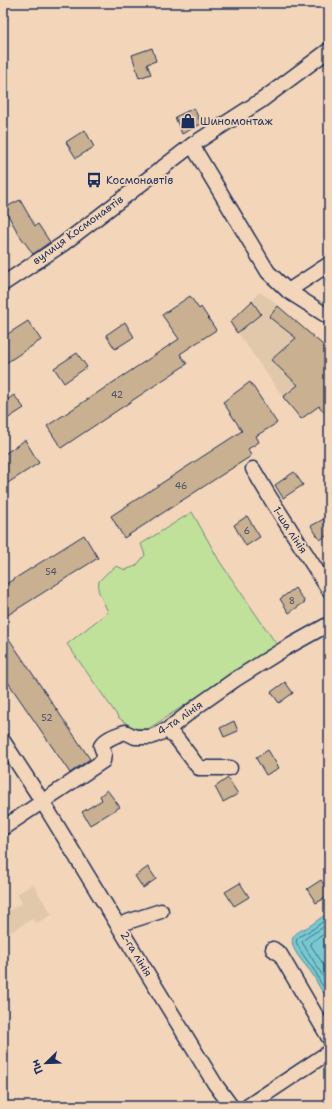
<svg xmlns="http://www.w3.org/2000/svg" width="332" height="1109" viewBox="0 0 332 1109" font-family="'Shantell Sans',sans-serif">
	<rect width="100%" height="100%" fill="#f3d6b9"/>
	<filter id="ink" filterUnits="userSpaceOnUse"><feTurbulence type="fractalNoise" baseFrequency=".025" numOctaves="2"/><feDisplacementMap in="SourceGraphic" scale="8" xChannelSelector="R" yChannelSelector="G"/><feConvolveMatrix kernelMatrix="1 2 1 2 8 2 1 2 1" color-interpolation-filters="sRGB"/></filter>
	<g filter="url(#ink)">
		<g fill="#e2c8ab">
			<path d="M 259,292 L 271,299 L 278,306 L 323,345 L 329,352 L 329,418 L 319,406 L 301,419 L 283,397 L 230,322 L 252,301 Z"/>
			<path d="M 33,884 L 52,915 L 36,923 L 32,919 L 3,937 L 3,914 L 22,903 L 17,894 Z"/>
		</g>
		<path fill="#c0e19a" stroke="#6e887c" d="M 192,512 L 220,562 L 277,645 L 148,729 L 133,728 L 119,718 L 67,644 L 108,612 L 98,590 L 99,581 L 108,572 L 117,566 L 125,570 L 136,566 L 145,555 L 141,544 Z"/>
		<path fill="#78c9cf" stroke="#538ba2" d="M 329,912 L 329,998 C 321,992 318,984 313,975 C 307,966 297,957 293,946 C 292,944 292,940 293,937 C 297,931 305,929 311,925 C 317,921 323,916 329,912 Z"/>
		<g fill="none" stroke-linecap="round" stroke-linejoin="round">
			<g stroke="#406d8b" stroke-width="1">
				<path d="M 329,917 L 313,929 L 300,936 L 297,939 L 296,942 L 302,953 L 316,973 L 320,982 L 329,993"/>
				<path d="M 329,923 C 322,929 305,937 302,942 L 329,986"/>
				<path d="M 329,931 L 310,943 L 310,944 L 325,967 L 329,975"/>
			</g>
		</g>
		<g fill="#c8b091" stroke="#1b2f5e">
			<path d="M 152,48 L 156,61 L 147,64 L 151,74 L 139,78 L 132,55 Z"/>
			<path d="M 194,108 L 201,124 L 182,134 L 175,117 Z"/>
			<path d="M 85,130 L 94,147 L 76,158 L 66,142 Z"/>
			<path d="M 20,200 L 35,226 L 38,224 L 50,242 L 33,254 L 18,233 L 4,208 Z"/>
			<path d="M 190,296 L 199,309 L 201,307 L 216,330 L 180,354 L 187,364 L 61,448 L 47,426 L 179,339 L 162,315 Z"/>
			<path d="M 252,301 L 261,314 L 237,333 L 230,322 Z"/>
			<path d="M 278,306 L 323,345 L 329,352 L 329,418 L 319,406 L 301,419 L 283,397 L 298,385 L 271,360 L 296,338 L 269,317 Z"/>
			<path d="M 28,321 L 41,340 L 3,365 L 3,337 Z"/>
			<path d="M 125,322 L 134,337 L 115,349 L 106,335 Z"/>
			<path d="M 77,353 L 87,367 L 64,383 L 54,368 Z"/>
			<path d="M 250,382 L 277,423 L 256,436 L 259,442 L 248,449 L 251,456 L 124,538 L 111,516 L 242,431 L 223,402 Z"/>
			<path d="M 14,395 L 24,408 L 7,419 L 3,412 L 3,403 Z"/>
			<path d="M 25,440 L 39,463 L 3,486 L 3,455 Z"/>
			<path d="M 294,472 L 303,485 L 283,498 L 275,485 Z"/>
			<path d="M 247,516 L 260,537 L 246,546 L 234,525 Z"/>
			<path d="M 329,516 L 329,534 L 320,540 L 311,526 Z"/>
			<path d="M 84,535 L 98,558 L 3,618 L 3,586 Z"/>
			<path d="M 295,588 L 305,602 L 289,613 L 280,599 Z"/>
			<path d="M 3,630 L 90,759 L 70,773 L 3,675 Z"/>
			<path d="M 285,682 L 293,693 L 279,703 L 271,692 Z"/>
			<path d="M 234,721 L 238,731 L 224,737 L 220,728 Z"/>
			<path d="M 268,750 L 279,768 L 266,775 L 256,758 Z"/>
			<path d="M 228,778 L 238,794 L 223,802 L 215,787 Z"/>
			<path d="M 107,790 L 120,807 L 90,825 L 82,812 L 102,800 L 100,796 Z"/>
			<path d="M 148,867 L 156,879 L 143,888 L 135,876 Z"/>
			<path d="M 321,880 L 329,892 L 329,896 L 316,903 L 307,889 Z"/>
			<path d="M 240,883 L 249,897 L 234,906 L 225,892 Z"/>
		</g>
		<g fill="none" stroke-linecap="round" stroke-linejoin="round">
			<g stroke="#1b2f5e" stroke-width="17">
				<g id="street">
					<path d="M 192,145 L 268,272 L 288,291 L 329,317"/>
					<path d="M 3,284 L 63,244 L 192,145 L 262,100 L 329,50"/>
					<path d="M 288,291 L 329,264"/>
					<path d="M 253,469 L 269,496 L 329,590"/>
					<path d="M 167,730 L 177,739 L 199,768 L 230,768"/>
					<path d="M 3,741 L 42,801 L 215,1084 L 231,1106"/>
					<path d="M 3,828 L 103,761 L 104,754 L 101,746 C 106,738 117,735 125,732 L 135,737 L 151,737 L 167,730 L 199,705 L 236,679 L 284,649 L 329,624"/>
					<path d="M 118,925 L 161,911"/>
					<path d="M 273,949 L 280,954 L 329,1038"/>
					<path d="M 248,1106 L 329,1052"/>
				</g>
			</g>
			<use href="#street" stroke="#f3d6b9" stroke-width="14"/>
		</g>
	</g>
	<defs>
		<g id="shop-bare" transform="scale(1.2)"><path d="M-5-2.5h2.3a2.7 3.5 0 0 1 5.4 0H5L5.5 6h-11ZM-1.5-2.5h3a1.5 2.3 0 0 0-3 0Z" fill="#1b2f5e" stroke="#f3d6b9" stroke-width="2.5" paint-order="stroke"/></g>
		<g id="bus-bare" transform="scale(1.2)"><path d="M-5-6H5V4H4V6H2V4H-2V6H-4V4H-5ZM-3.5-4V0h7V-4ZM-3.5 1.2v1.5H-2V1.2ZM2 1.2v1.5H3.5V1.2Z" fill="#1b2f5e" stroke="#f3d6b9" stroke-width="2.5" paint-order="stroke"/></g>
	</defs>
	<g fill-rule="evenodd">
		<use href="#shop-bare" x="188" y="121"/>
		<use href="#bus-bare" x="94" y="180"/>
	</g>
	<g text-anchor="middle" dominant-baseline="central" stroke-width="4" stroke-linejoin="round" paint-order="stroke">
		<g font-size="9" fill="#464f6b">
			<text x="117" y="395">42</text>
			<text x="181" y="486">46</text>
			<text x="247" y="531">6</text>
			<text x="51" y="572">54</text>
			<text x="292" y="601">8</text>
			<text x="47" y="718">52</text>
		</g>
		<g font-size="11" fill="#1b2f5e" stroke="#f3d6b9" text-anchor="start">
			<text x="200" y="121">Шиномонтаж</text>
			<text x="106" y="180">Космонавтів</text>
		</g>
		<g font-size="11" fill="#1b2f5e" stroke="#f3d6b9">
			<text transform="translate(78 230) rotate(-36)">вулиця Космонавтів</text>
			<text transform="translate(290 530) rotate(57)">1-ша лінія</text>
			<text transform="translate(180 718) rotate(-34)">4-та лінія</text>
			<text transform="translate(136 954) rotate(59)">2-га лінія</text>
		</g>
	</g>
	<rect width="332" height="1109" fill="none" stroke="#f3d6b9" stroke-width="16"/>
	<rect x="8" y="8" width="316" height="1093" fill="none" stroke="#1b2f5e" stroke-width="1.5" filter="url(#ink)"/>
	<g transform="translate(46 1063) rotate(247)" stroke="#f3d6b9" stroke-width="3" paint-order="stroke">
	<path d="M0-3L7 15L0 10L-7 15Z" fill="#1b2f5e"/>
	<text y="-6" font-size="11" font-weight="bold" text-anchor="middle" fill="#1b2f5e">Пн</text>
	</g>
</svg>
